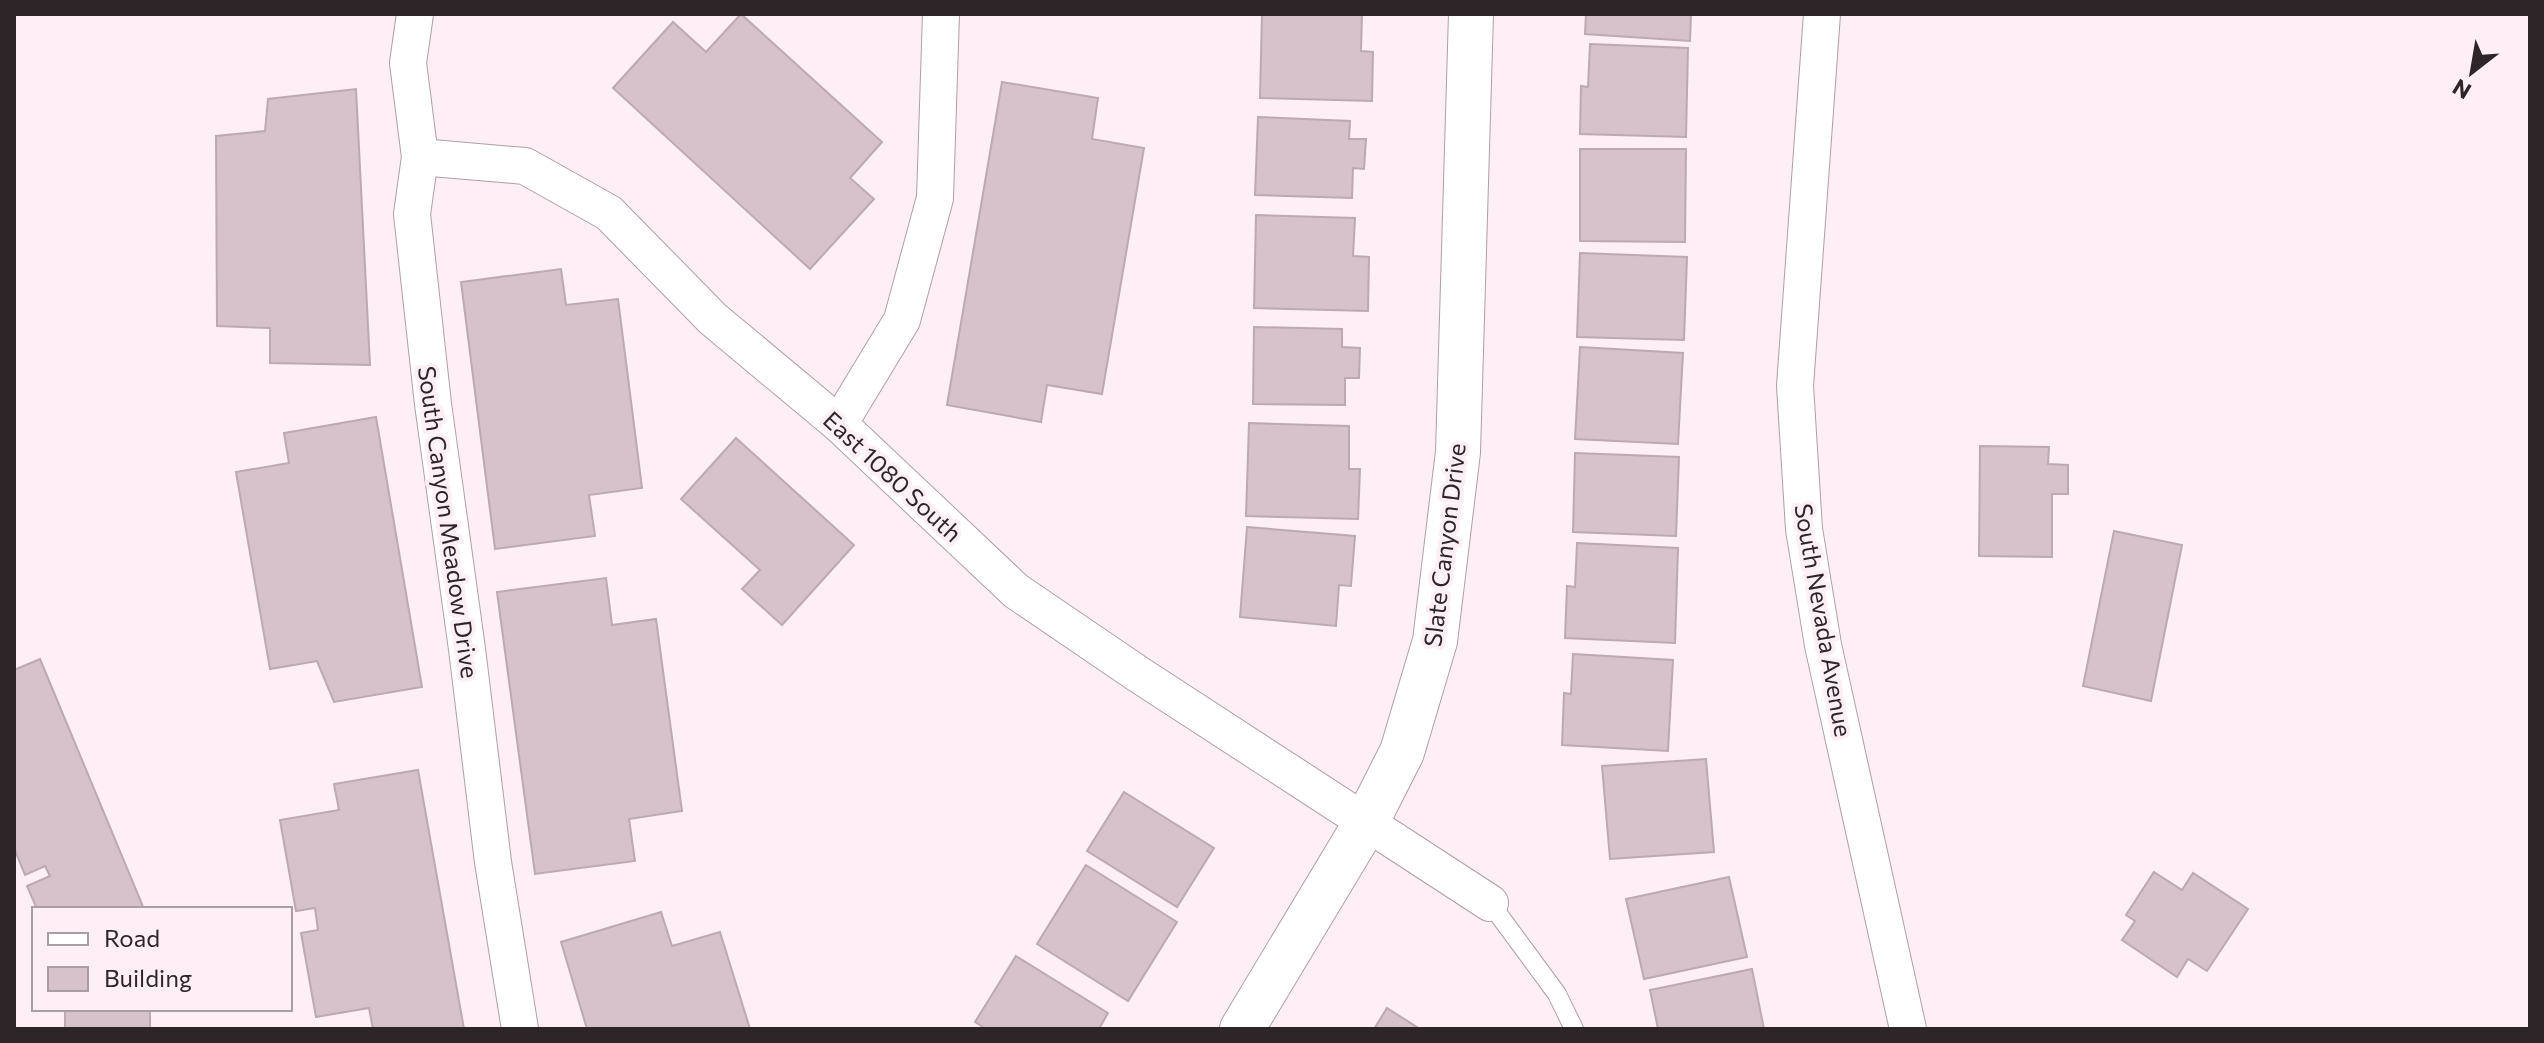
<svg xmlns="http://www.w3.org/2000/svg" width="2544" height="1043" viewBox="0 0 2544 1043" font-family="Commissioner,sans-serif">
	<rect width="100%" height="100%" fill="#fdeff5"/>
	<g fill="#d7c1ca" stroke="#bea8b1" stroke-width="2">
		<path d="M 741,14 L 882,142 L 850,178 L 874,199 L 810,269 L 613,88 L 673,22 L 706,52 Z"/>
		<path d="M 1262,14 L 1362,14 L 1361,51 L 1373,52 L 1372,101 L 1260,98 Z"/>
		<path d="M 1586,14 L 1691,14 L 1690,41 L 1585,34 Z"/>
		<path d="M 1590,44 L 1688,48 L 1686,137 L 1580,134 L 1581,86 L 1588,87 Z"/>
		<path d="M 1002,82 L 1098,98 L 1092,139 L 1144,148 L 1102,394 L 1047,385 L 1041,422 L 947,405 Z"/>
		<path d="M 356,89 L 370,365 L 270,363 L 270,328 L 217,326 L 216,136 L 265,131 L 268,99 Z"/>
		<path d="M 1258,117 L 1350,121 L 1349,139 L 1366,139 L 1364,169 L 1353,168 L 1352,198 L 1255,195 Z"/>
		<path d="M 1580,149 L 1686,149 L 1685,242 L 1580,241 Z"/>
		<path d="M 1256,215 L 1355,218 L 1353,256 L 1369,257 L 1368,311 L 1254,308 Z"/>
		<path d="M 1580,253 L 1687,257 L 1684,340 L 1577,337 Z"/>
		<path d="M 561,269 L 566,305 L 618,299 L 642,488 L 589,495 L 595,536 L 495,549 L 461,282 Z"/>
		<path d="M 1254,327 L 1342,329 L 1342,347 L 1360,348 L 1359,378 L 1345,378 L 1345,405 L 1253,404 Z"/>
		<path d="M 1580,347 L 1683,353 L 1678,444 L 1575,439 Z"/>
		<path d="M 376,417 L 422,687 L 334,702 L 317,661 L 270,669 L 236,472 L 289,463 L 284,433 Z"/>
		<path d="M 1249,423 L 1349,426 L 1349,469 L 1360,469 L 1358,519 L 1246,516 Z"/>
		<path d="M 736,438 L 854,545 L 782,625 L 742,589 L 760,570 L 681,499 Z"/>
		<path d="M 1980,446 L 2049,447 L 2048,464 L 2068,465 L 2068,494 L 2052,494 L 2052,557 L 1979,556 Z"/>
		<path d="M 1575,453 L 1679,457 L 1676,536 L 1573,532 Z"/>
		<path d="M 1247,527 L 1355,536 L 1351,586 L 1339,585 L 1336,626 L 1240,617 Z"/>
		<path d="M 2114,531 L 2182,545 L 2151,701 L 2083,686 Z"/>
		<path d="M 1577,543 L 1678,548 L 1675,643 L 1565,638 L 1567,586 L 1575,587 Z"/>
		<path d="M 606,578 L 612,625 L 656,619 L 682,811 L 629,819 L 635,861 L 535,874 L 497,592 Z"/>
		<path d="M 1573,654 L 1673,660 L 1668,751 L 1562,745 L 1564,693 L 1571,694 Z"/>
		<path d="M 40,659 L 144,909 L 37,909 L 27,886 L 50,876 L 45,866 L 25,875 L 14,848 L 14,670 Z"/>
		<path d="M 1706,759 L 1714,852 L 1610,859 L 1602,766 Z"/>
		<path d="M 418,770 L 464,1029 L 373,1029 L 369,1008 L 316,1017 L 301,933 L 318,930 L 315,908 L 296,911 L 280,820 L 339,810 L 334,784 Z"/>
		<path d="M 1124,792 L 1214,848 L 1177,907 L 1087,851 Z"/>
		<path d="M 1086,865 L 1177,922 L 1128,1001 L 1037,944 Z"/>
		<path d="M 2154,872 L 2182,890 L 2193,873 L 2248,909 L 2207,971 L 2188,959 L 2177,977 L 2122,940 L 2135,921 L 2126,915 Z"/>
		<path d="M 1729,877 L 1747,957 L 1644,979 L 1626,899 Z"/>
		<path d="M 661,912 L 672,946 L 720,932 L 750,1029 L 587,1029 L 561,942 Z"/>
		<path d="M 1016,956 L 1108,1013 L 1099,1029 L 986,1029 L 975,1022 Z"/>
		<path d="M 1752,969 L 1764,1029 L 1658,1029 L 1650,990 Z"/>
		<path d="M 1387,1008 L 1420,1029 L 1374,1029 Z"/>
		<rect x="65" y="1009" width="85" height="20"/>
	</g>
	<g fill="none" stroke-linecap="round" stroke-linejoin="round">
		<g stroke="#b29da6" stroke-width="20">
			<path id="service" d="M 1490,903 L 1557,994 L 1574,1029"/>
		</g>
		<g stroke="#b29da6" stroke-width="38">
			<g id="minor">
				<path d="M 415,14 L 408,63 L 420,157 L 412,214 L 433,404 L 467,649 L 493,862 L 520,1029"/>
				<path d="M 1822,14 L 1795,386 L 1804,529 L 1823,645 L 1908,1029"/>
				<path d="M 420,157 L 525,166 L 609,213 L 713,319 L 839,424 L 1016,591 L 1138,674 L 1490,903"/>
				<path d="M 839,424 L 902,320 L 935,198 L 941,14"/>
			</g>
		</g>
		<g stroke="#b29da6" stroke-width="46">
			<path id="tertiary" d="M 1242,1029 L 1367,821 L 1402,752 L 1435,641 L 1458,452 L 1471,14"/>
		</g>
		<use href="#service" stroke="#fff" stroke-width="18"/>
		<use href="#minor" stroke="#fff" stroke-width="36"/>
		<use href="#tertiary" stroke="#fff" stroke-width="44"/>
	</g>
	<g text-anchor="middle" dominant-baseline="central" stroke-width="8" stroke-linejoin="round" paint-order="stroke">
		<g font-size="24" fill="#2e2529" stroke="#fdeff5">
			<text transform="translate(893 476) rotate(43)">East 1080 South</text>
			<text transform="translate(449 522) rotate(82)">South Canyon Meadow Drive</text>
			<text transform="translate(1444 545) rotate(-83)">Slate Canyon Drive</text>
			<text transform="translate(1824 620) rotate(80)">South Nevada Avenue</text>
		</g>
	</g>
	<rect width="2544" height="1043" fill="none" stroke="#2e2529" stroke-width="32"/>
	<rect x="32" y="907" width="260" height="104" fill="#fdeff5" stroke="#aa9ea3" stroke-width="2"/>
	<rect x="48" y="933" width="40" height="12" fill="#ffffff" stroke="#aa9ea3" stroke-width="2"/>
	<text x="104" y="947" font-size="24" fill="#2e2529">Road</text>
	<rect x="48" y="967" width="40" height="24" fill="#d7c1ca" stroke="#aa9ea3" stroke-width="2"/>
	<text x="104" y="987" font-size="24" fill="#2e2529">Building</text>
	<g transform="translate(2472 72) rotate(211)" stroke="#fdeff5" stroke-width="6" paint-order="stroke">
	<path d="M0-6L14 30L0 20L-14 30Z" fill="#2e2529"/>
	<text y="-12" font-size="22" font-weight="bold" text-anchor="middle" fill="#2e2529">N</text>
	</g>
</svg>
